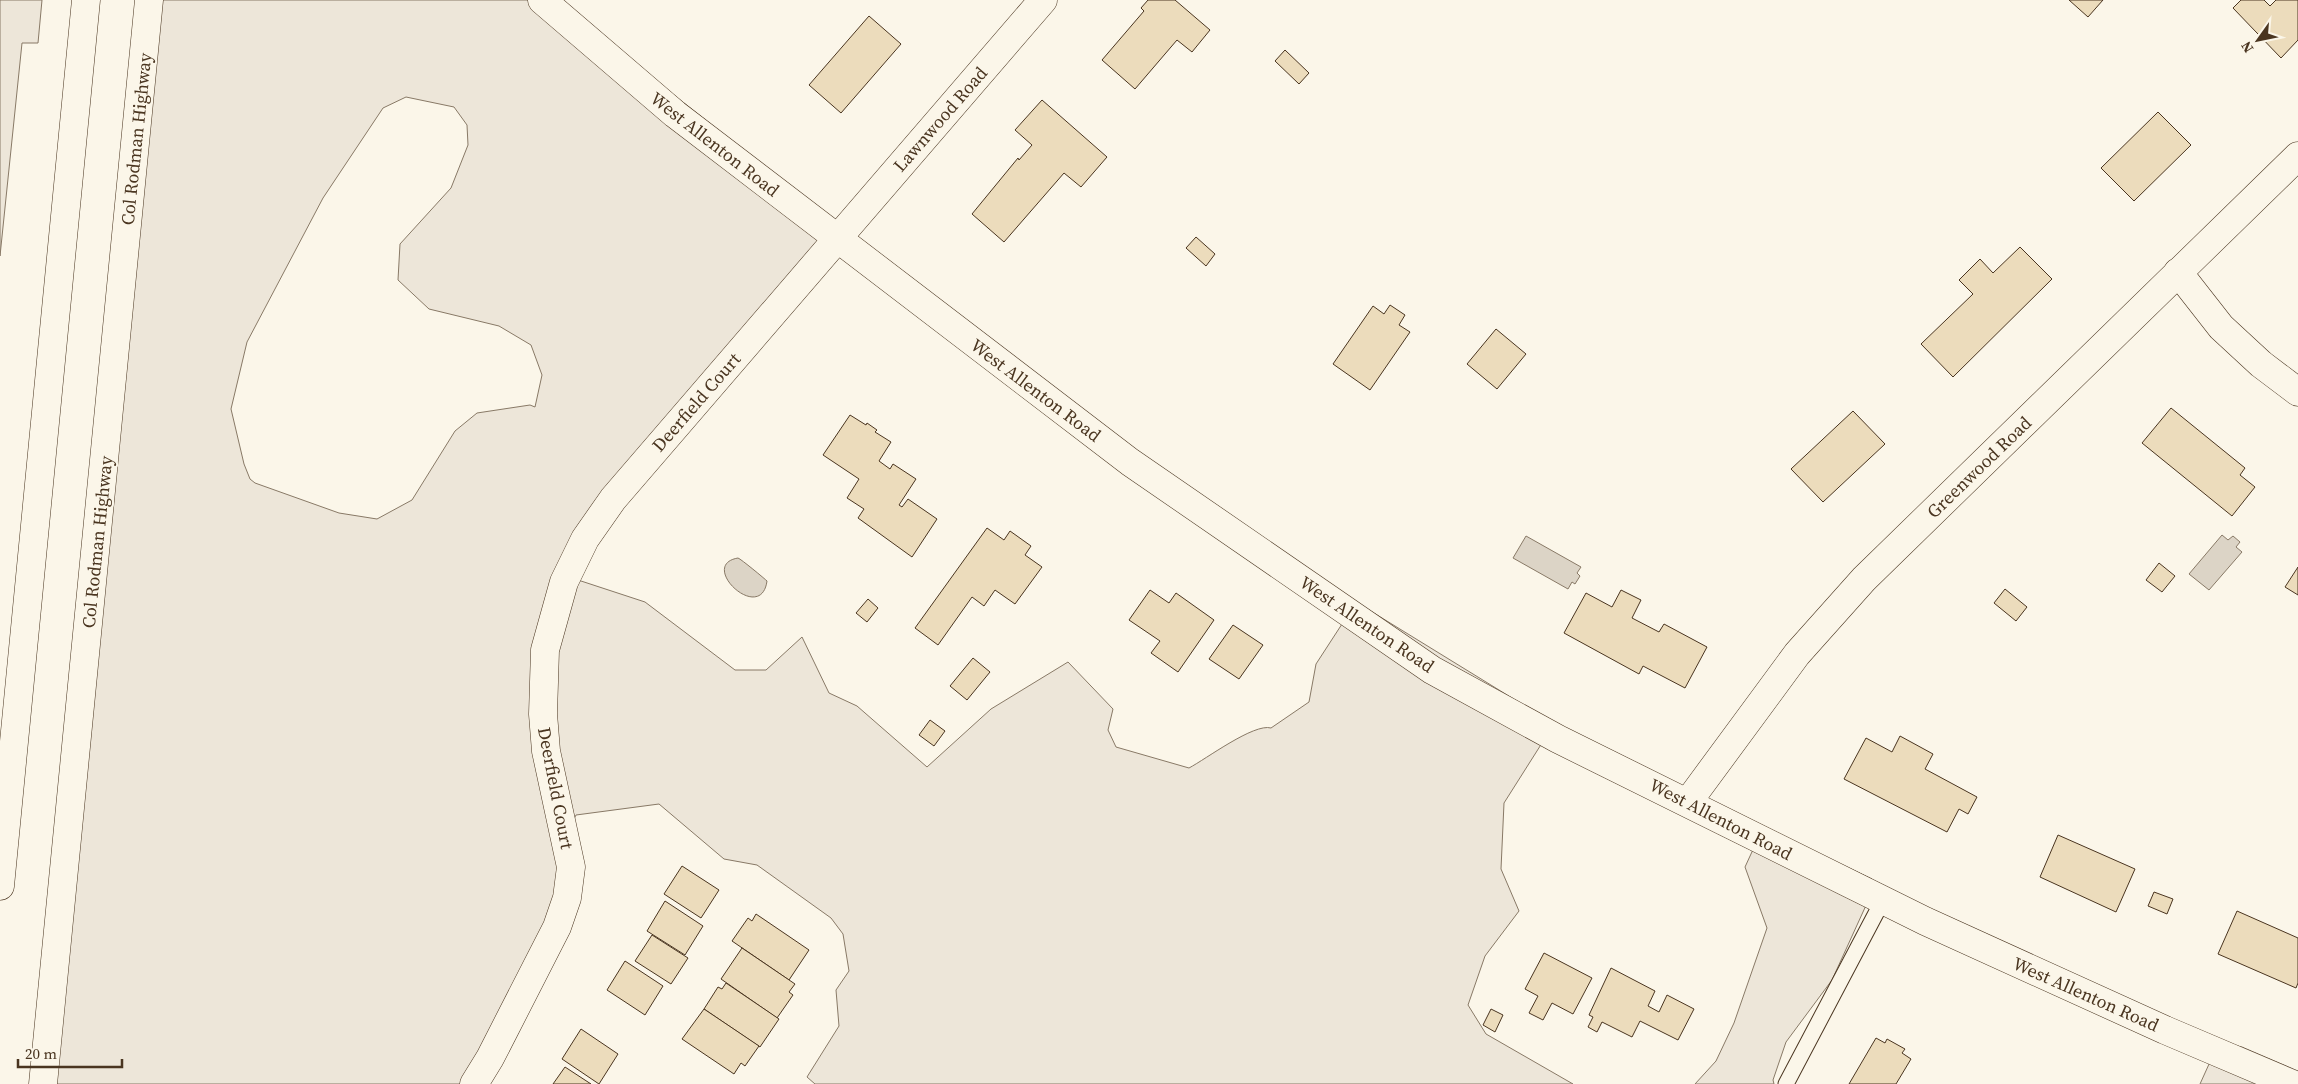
<svg xmlns="http://www.w3.org/2000/svg" width="2298" height="1084" viewBox="0 0 2298 1084" font-family="'Source Serif 4',serif">
	<rect width="100%" height="100%" fill="#fbf6e9"/>
	<g fill="#ede6d9" stroke="#887966" fill-rule="evenodd">
		<path d="M 0,0 L 42,0 L 38,43 L 22,43 L 0,256 Z"/>
		<path d="M 152,0 L 554,0 L 837,224 L 625,481 L 578,580 L 645,602 L 735,670 L 766,670 L 802,637 L 829,693 L 857,706 L 927,767 L 991,709 L 1068,662 L 1113,709 L 1108,730 L 1116,747 L 1189,768 C 1206,759 1254,723 1271,728 L 1309,702 L 1316,664 L 1355,604 L 1369,610 L 1551,722 L 1549,732 L 1504,803 L 1501,869 L 1519,911 L 1485,956 L 1468,1005 L 1486,1034 L 1573,1084 L 815,1084 L 807,1077 L 839,1026 L 836,990 L 849,971 L 843,934 L 831,918 L 757,865 L 724,859 L 659,804 L 576,815 L 572,823 L 555,934 L 476,1084 L 41,1084 ZM 406,97 L 454,107 L 467,125 L 468,145 L 451,188 L 400,244 L 398,280 L 429,309 L 499,326 L 531,345 L 542,375 L 535,407 L 530,405 L 477,413 L 455,431 L 412,500 L 377,519 L 339,513 L 255,483 L 250,479 L 244,464 L 231,409 L 247,342 L 323,198 L 383,108 Z"/>
		<path d="M 1762,830 L 1798,844 L 1872,879 L 1873,890 L 1832,980 L 1786,1042 L 1773,1080 L 1774,1084 L 1695,1084 L 1716,1061 L 1734,1023 L 1767,928 L 1745,867 Z"/>
		<path d="M 2219,1042 L 2242,1047 L 2298,1071 L 2298,1084 L 2200,1084 Z"/>
	</g>
	<g fill="#dcd4c6" stroke="#887966">
		<path d="M 2222,535 L 2228,540 L 2233,536 L 2240,542 L 2236,547 L 2242,552 L 2209,590 L 2189,574 Z"/>
		<path d="M 1526,536 L 1581,567 L 1577,573 L 1580,576 L 1575,584 L 1572,582 L 1568,589 L 1513,558 Z"/>
		<path d="M 738,558 C 741,559 765,579 767,581 C 761,625 697,565 738,558 Z"/>
	</g>
	<g fill="#ecdcbc" stroke="#4a3520">
		<path d="M 1148,0 L 1175,0 L 1210,30 L 1192,52 L 1177,40 L 1135,89 L 1102,60 L 1144,11 L 1141,8 Z"/>
		<path d="M 2069,0 L 2103,0 L 2088,17 Z"/>
		<path d="M 2241,0 L 2264,0 L 2270,6 L 2276,0 L 2298,0 L 2298,40 L 2281,58 L 2233,8 Z"/>
		<path d="M 869,16 L 901,44 L 841,113 L 809,85 Z"/>
		<path d="M 1285,50 L 1309,73 L 1299,84 L 1275,61 Z"/>
		<path d="M 1042,100 L 1107,157 L 1081,187 L 1064,173 L 1004,242 L 972,214 L 1018,158 L 1019,160 L 1032,145 L 1015,130 Z"/>
		<path d="M 2158,112 L 2191,145 L 2134,201 L 2101,168 Z"/>
		<path d="M 1196,237 L 1215,254 L 1206,266 L 1186,248 Z"/>
		<path d="M 2020,247 L 2052,279 L 1953,377 L 1921,344 L 1973,294 L 1959,280 L 1980,259 L 1993,273 Z"/>
		<path d="M 1390,305 L 1405,315 L 1399,325 L 1410,332 L 1370,390 L 1333,364 L 1373,306 L 1384,314 Z"/>
		<path d="M 1496,329 L 1526,354 L 1497,389 L 1467,364 Z"/>
		<path d="M 2171,408 L 2245,468 L 2240,475 L 2255,487 L 2232,516 L 2142,443 Z"/>
		<path d="M 1853,411 L 1885,444 L 1823,502 L 1791,469 Z"/>
		<path d="M 850,415 L 866,425 L 867,423 L 877,430 L 875,432 L 891,442 L 879,461 L 890,469 L 893,464 L 916,479 L 899,505 L 902,507 L 908,499 L 937,519 L 912,557 L 858,518 L 864,509 L 847,498 L 859,479 L 823,455 Z"/>
		<path d="M 987,528 L 1004,540 L 1010,531 L 1031,546 L 1025,555 L 1042,567 L 1015,604 L 995,590 L 984,606 L 972,597 L 938,645 L 915,628 Z"/>
		<path d="M 2159,563 L 2175,576 L 2162,592 L 2146,580 Z"/>
		<path d="M 2298,567 L 2298,595 L 2285,587 Z"/>
		<path d="M 2005,589 L 2027,607 L 2016,621 L 1994,603 Z"/>
		<path d="M 1150,590 L 1169,603 L 1176,593 L 1214,620 L 1178,672 L 1151,653 L 1160,641 L 1129,620 Z"/>
		<path d="M 1621,590 L 1641,600 L 1632,618 L 1659,632 L 1664,624 L 1707,647 L 1685,688 L 1643,666 L 1639,674 L 1564,633 L 1586,593 L 1612,607 Z"/>
		<path d="M 868,599 L 878,608 L 867,622 L 856,613 Z"/>
		<path d="M 1233,625 L 1263,645 L 1239,679 L 1209,659 Z"/>
		<path d="M 973,658 L 990,672 L 967,700 L 950,686 Z"/>
		<path d="M 930,720 L 945,731 L 934,746 L 919,735 Z"/>
		<path d="M 1900,736 L 1933,754 L 1925,769 L 1977,797 L 1968,814 L 1959,809 L 1947,832 L 1844,779 L 1866,738 L 1892,752 Z"/>
		<path d="M 2058,835 L 2135,869 L 2116,912 L 2040,877 Z"/>
		<path d="M 682,866 L 719,890 L 701,918 L 664,894 Z"/>
		<path d="M 2154,892 L 2173,899 L 2167,914 L 2148,906 Z"/>
		<path d="M 665,901 L 703,926 L 685,955 L 647,931 Z"/>
		<path d="M 2237,911 L 2298,938 L 2298,983 L 2296,988 L 2218,954 Z"/>
		<path d="M 756,914 L 809,950 L 789,980 L 732,941 L 748,918 L 752,921 Z"/>
		<path d="M 652,935 L 688,958 L 671,984 L 635,961 Z"/>
		<path d="M 742,948 L 795,984 L 789,992 L 793,995 L 777,1018 L 721,979 Z"/>
		<path d="M 1544,953 L 1592,978 L 1573,1014 L 1552,1003 L 1543,1020 L 1529,1013 L 1538,996 L 1525,989 Z"/>
		<path d="M 625,961 L 663,986 L 645,1015 L 607,990 Z"/>
		<path d="M 1611,968 L 1655,991 L 1648,1006 L 1659,1012 L 1667,995 L 1694,1009 L 1678,1040 L 1640,1021 L 1632,1037 L 1602,1022 L 1597,1032 L 1588,1027 L 1593,1017 L 1589,1015 Z"/>
		<path d="M 726,983 L 779,1019 L 760,1047 L 704,1009 L 718,987 L 722,989 Z"/>
		<path d="M 704,1009 L 759,1046 L 745,1066 L 741,1063 L 734,1074 L 682,1039 Z"/>
		<path d="M 1491,1009 L 1503,1015 L 1495,1032 L 1483,1025 Z"/>
		<path d="M 581,1029 L 618,1054 L 599,1084 L 562,1059 Z"/>
		<path d="M 1876,1038 L 1885,1043 L 1887,1039 L 1905,1049 L 1902,1053 L 1911,1059 L 1896,1084 L 1849,1084 Z"/>
		<path d="M 565,1067 L 591,1084 L 553,1084 Z"/>
	</g>
	<g fill="none" stroke-linecap="round" stroke-linejoin="round">
		<g stroke="#4a3520" stroke-width="17">
			<path id="service" d="M 1786,1084 L 1883,900"/>
		</g>
		<g stroke="#4a3520" stroke-width="29">
			<g id="minor">
				<path d="M 2178,272 L 2221,327 L 2261,364 L 2298,392"/>
				<path d="M 1688,802 L 1797,654 L 1864,579 L 2298,156"/>
				<path d="M 474,1084 L 490,1058 L 557,927 L 567,898 L 571,867 L 546,751 L 543,714 L 545,650 L 564,582 L 585,539 L 613,499 L 1043,0"/>
			</g>
		</g>
		<g stroke="#4a3520" stroke-width="29">
			<path id="tertiary" d="M 542,0 L 675,114 L 1130,462 L 1432,670 L 1558,739 L 1925,921 L 2165,1030 L 2292,1084"/>
		</g>
		<g stroke="#4a3520" stroke-width="29">
			<g id="trunk">
				<path d="M 0,886 L 86,0"/>
				<path d="M 43,1084 L 149,0"/>
			</g>
		</g>
		<use href="#service" stroke="#fbf6e9" stroke-width="15"/>
		<use href="#minor" stroke="#fbf6e9" stroke-width="28"/>
		<use href="#tertiary" stroke="#fbf6e9" stroke-width="28"/>
		<use href="#trunk" stroke="#fbf6e9" stroke-width="28"/>
	</g>
	<g text-anchor="middle" dominant-baseline="central" stroke-width="4" stroke-linejoin="round" paint-order="stroke">
		<g font-size="18" fill="#4a3520" stroke="#fbf6e9">
			<text transform="translate(940 119) rotate(-49)">Lawnwood Road</text>
			<text transform="translate(136 139) rotate(-84)">Col Rodman Highway</text>
			<text transform="translate(715 144) rotate(38)">West Allenton Road</text>
			<text transform="translate(1036 390) rotate(37)">West Allenton Road</text>
			<text transform="translate(696 402) rotate(-49)">Deerfield Court</text>
			<text transform="translate(1979 467) rotate(-44)">Greenwood Road</text>
			<text transform="translate(97 542) rotate(-84)">Col Rodman Highway</text>
			<text transform="translate(1367 624) rotate(34)">West Allenton Road</text>
			<text transform="translate(556 788) rotate(79)">Deerfield Court</text>
			<text transform="translate(1721 819) rotate(27)">West Allenton Road</text>
			<text transform="translate(2086 994) rotate(24)">West Allenton Road</text>
		</g>
	</g>
	<g transform="translate(2258 40) rotate(237)" stroke="#fbf6e9" stroke-width="4" paint-order="stroke">
	<path d="M0-4L9 19L0 12L-9 19Z" fill="#4a3520"/>
	<text y="-8" font-size="14" font-weight="bold" text-anchor="middle" fill="#4a3520">N</text>
	</g>
	<path d="M18 1059v8h104v-8" fill="none" stroke="#4a3520" stroke-width="2.5"/>
	<text x="25" y="1059" font-size="15" fill="#4a3520" stroke="#fbf6e9" stroke-width="4" paint-order="stroke">20 m</text>
</svg>
